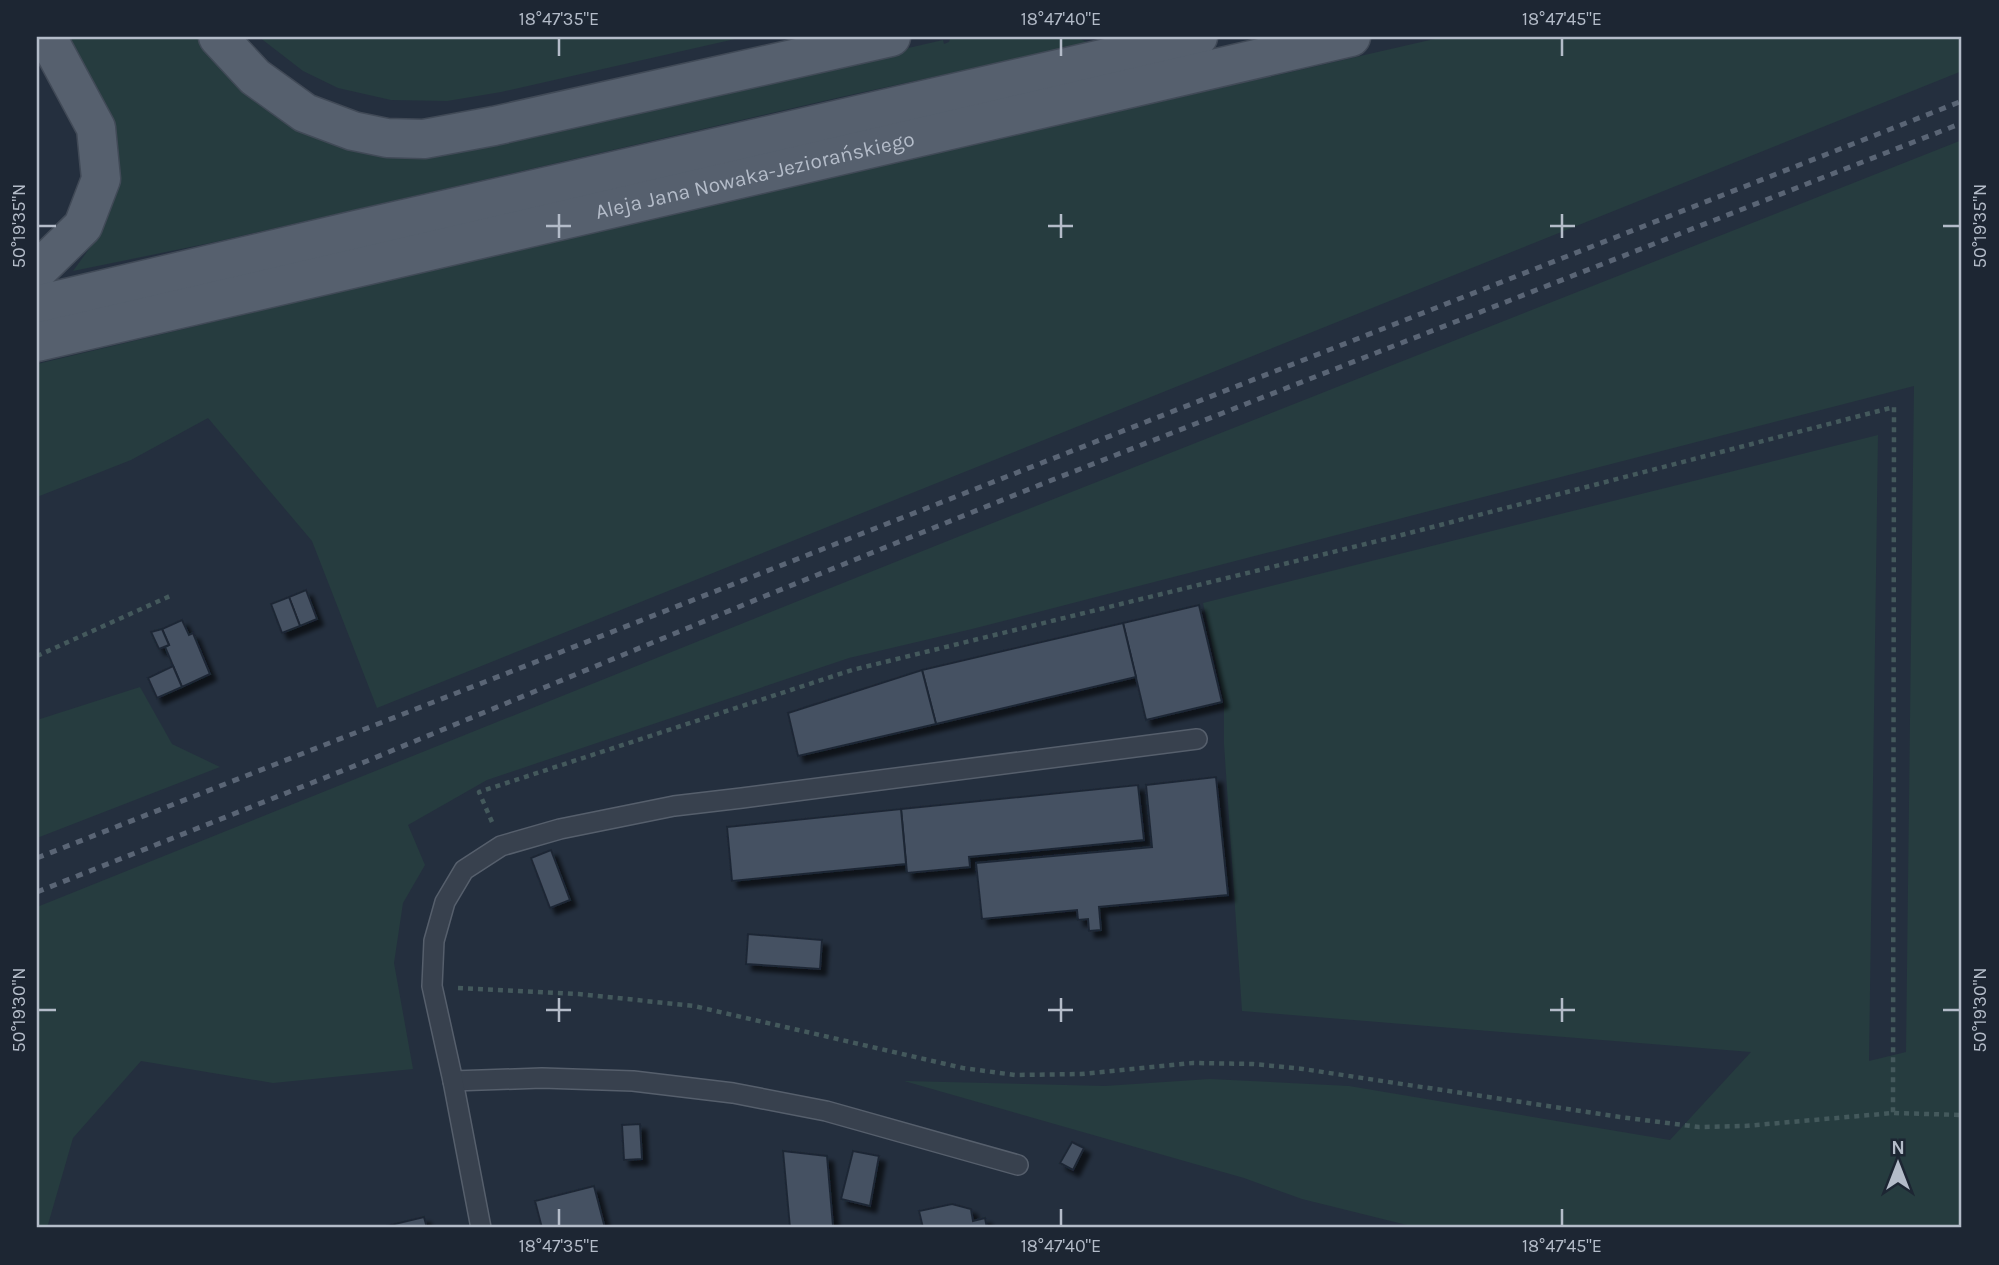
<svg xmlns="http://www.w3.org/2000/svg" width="1999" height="1265" viewBox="0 0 1999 1265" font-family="Karla,sans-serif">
	<defs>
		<filter id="shadow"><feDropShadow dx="6" dy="6" stdDeviation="2" flood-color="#0009"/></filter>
	</defs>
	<rect width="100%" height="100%" fill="#242f3e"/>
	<g fill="#263c3f">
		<path d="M 67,37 L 197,37 L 222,65 L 306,130 L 656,109 L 662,108 L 665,104 L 943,40 L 944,44 L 949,42 L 950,39 L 961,37 L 1076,37 L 1089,43 L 841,97 L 215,242 L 73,271 L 97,238 Z"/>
		<path d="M 259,37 L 744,37 L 501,92 L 447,101 L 391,100 L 338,88 L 303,71 Z"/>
		<path d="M 1443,37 L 1962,37 L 1962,71 L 377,708 L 312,541 L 208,418 L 131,460 L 37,497 L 37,364 L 519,249 Z"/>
		<path d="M 1962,140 L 1962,1228 L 1419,1228 L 1302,1199 L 1244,1178 L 904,1081 L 1105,1086 L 1210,1079 L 1349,1086 L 1670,1140 L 1751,1052 L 1242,1011 L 1224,744 L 1224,701 L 1203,603 L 1878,435 L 1869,1061 L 1906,1052 L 1914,386 L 972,629 L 849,658 L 487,780 L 408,825 L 425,865 L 403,903 L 394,963 L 413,1069 L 273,1083 L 141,1061 L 73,1138 L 47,1228 L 37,1228 L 37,907 L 955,538 Z"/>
		<path d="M 140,687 L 172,744 L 220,767 L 37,838 L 37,720 Z"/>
	</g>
	<g fill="#455162" stroke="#1f2835" stroke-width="2" filter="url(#shadow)">
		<path d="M 306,590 L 317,619 L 300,626 L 289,597 Z"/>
		<path d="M 289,597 L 300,626 L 282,633 L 271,604 Z"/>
		<path d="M 1199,605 L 1222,702 L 1146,720 L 1123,623 Z"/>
		<path d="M 182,620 L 189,635 L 193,633 L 210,674 L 182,687 L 165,647 L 169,645 L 162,629 Z"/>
		<path d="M 1123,623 L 1136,677 L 936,724 L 922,670 Z"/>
		<path d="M 162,629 L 169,645 L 159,649 L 151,632 Z"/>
		<path d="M 173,666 L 182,687 L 157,698 L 148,678 Z"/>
		<path d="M 922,670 L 936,724 L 798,756 L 788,713 Z"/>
		<path d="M 1216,777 L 1228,895 L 1099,907 L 1101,930 L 1089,931 L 1088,919 L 1078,920 L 1077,910 L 982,919 L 976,863 L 1152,847 L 1146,785 Z"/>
		<path d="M 1138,785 L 1144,840 L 969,857 L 970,867 L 907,873 L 901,809 Z"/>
		<path d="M 901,809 L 906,864 L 732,881 L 727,827 Z"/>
		<path d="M 551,850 L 570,900 L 550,908 L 531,858 Z"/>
		<path d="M 748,934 L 822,940 L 820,969 L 746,964 Z"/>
		<path d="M 640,1124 L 642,1159 L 624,1160 L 622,1125 Z"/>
		<path d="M 1072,1142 L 1084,1148 L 1073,1170 L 1060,1163 Z"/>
		<path d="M 783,1151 L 827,1156 L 833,1226 L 827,1228 L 790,1228 Z"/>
		<path d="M 853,1151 L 879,1156 L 870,1206 L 841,1199 Z"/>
		<path d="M 594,1186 L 605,1228 L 542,1228 L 535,1201 Z"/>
		<path d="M 952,1204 L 971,1209 L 973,1221 L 985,1218 L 987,1228 L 923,1228 L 919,1211 Z"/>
		<path d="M 424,1217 L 427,1228 L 378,1228 Z"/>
	</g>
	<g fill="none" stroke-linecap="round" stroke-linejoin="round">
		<g stroke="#565f6c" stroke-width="22">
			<g id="lane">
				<path d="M 453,1081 L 542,1078 L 633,1081 L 733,1093 L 826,1111 L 1018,1165"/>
				<path d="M 481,1228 L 453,1081 L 432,986 L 434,941 L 445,902 L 464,870 L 501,846 L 560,829 L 674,806 L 742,798 L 1197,739"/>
			</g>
		</g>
		<g stroke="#414a57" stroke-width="41">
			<g id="primary">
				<path d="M 218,37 L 255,77 L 305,113 L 353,131 L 387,138 L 424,139 L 494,126 L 891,37"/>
				<path d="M 37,271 L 83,226 L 101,179 L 96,128 L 47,37"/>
				<path d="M 37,305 L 356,230 L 1198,37"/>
				<path id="s1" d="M 37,342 L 1351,37"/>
			</g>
		</g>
		<g stroke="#44595c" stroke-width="4.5" stroke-dasharray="5 5" stroke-linecap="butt">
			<path d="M 37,656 L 170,596"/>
			<path d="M 492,822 L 479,792 L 852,670 L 1394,537 L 1894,407 L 1893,1113"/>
			<path d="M 458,988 L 579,994 L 694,1006 L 963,1068 L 1015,1075 L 1081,1074 L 1193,1063 L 1253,1064 L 1303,1069 L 1620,1117 L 1699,1127 L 1745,1126 L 1893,1113 L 1962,1115"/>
		</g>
		<use href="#lane" stroke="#38414e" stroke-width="19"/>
		<use href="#primary" stroke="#56606e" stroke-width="38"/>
		<g stroke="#5a6575" stroke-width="5" stroke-dasharray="7 7" stroke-linecap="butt">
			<path d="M 37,858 L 1962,101"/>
			<path d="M 37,892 L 367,761 L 765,596 L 1047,482 L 1962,123"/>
		</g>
	</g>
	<path fill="none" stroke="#b4bcc9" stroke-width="2.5" d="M 559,38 L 559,56M 1061,38 L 1061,56M 1562,38 L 1562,56M 559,214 L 559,238M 1061,214 L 1061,238M 1562,214 L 1562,238M 38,226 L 56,226M 546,226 L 571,226M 1048,226 L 1073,226M 1550,226 L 1575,226M 1943,226 L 1960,226M 559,998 L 559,1022M 1061,998 L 1061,1022M 1562,998 L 1562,1022M 38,1010 L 56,1010M 546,1010 L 571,1010M 1048,1010 L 1073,1010M 1550,1010 L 1575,1010M 1943,1010 L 1960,1010M 559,1209 L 559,1226M 1061,1209 L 1061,1226M 1562,1209 L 1562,1226"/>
	<g text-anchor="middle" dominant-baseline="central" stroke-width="5" stroke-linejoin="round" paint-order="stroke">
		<g font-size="21" fill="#b4bcc9" stroke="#1d2633">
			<text stroke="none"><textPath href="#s1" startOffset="737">Aleja Jana Nowaka-Jeziorańskiego</textPath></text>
		</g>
	</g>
	<rect width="1999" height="1265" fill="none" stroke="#1d2633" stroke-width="77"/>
	<g transform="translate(1898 1164)" stroke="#1d2633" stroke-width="5" paint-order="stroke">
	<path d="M0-5L12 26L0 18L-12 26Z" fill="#b4bcc9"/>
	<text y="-10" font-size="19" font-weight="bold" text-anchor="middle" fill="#b4bcc9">N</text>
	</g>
	<rect x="38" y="38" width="1922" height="1188" fill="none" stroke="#b4bcc9" stroke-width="2.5"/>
	<g font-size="18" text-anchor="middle" fill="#b4bcc9">
		<text x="559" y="25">18°47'35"E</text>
		<text x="1061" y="25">18°47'40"E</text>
		<text x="1562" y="25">18°47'45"E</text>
		<text transform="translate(19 226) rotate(-90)" y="6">50°19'35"N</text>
		<text transform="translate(1980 226) rotate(-90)" y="6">50°19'35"N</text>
		<text transform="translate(19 1010) rotate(-90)" y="6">50°19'30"N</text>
		<text transform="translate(1980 1010) rotate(-90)" y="6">50°19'30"N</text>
		<text x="559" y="1252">18°47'35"E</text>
		<text x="1061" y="1252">18°47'40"E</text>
		<text x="1562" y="1252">18°47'45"E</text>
	</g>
</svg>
